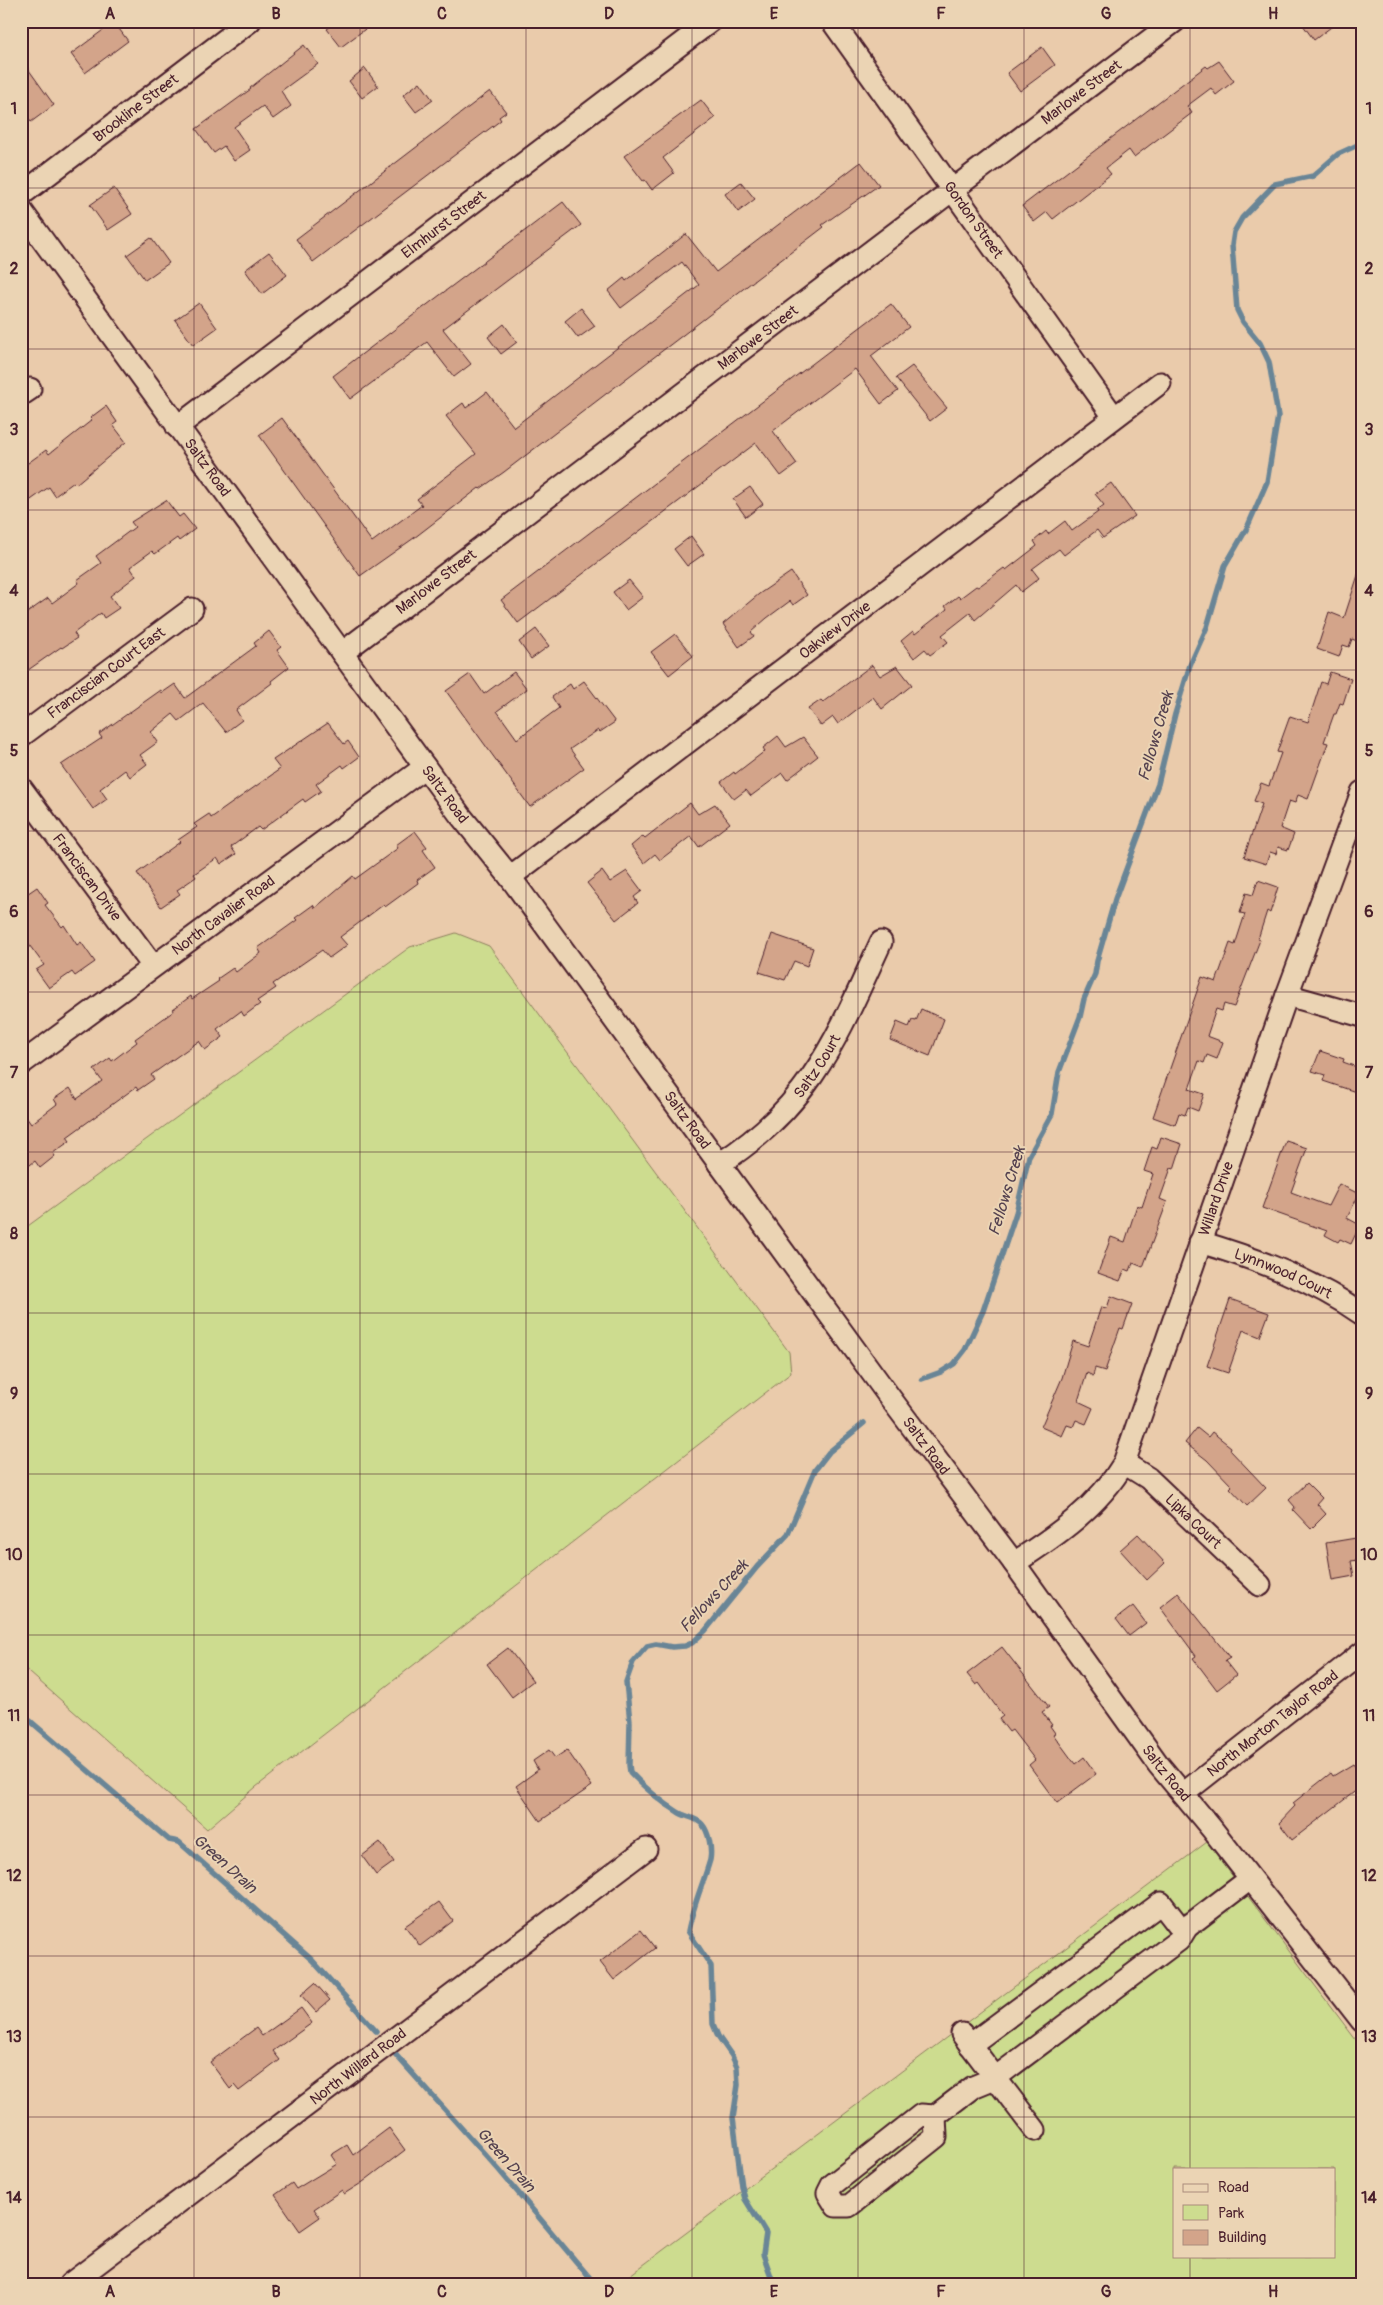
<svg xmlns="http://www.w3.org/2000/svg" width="1383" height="2305" viewBox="0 0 1383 2305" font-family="Pangolin,sans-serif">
	<rect width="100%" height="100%" fill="#eacbab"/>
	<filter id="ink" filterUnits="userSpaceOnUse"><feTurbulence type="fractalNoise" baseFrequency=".02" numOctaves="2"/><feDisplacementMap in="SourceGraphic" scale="10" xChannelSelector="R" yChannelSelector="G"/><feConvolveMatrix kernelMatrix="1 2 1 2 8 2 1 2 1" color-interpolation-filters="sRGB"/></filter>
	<g filter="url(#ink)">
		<g fill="#cddc8f" stroke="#8c7e5d" fill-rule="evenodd">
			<path d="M 456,933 L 489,946 L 789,1352 L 791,1373 L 256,1787 L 207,1829 L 21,1665 L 21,1231 L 410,947 Z"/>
			<path d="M 1207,1842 L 1362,2048 L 1362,2284 L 618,2284 ZM 1174,2169 L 1334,2169 L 1334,2256 L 1174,2256 Z"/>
		</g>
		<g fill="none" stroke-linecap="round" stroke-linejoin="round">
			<g stroke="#698596" stroke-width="5.5">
				<path d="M 922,1379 L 941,1372 L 954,1364 L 965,1350 L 983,1311 L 1016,1213 L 1029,1156 L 1052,1114 L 1059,1072 L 1080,1017 L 1084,999 L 1095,974 L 1097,961 L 1115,899 L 1158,784 L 1175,714 L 1190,665 L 1207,627 L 1225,566 L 1247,528 L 1267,482 L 1278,416 L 1269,362 L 1260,343 L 1243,322 L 1237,310 L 1232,245 L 1234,232 L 1242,218 L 1275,184 L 1313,176 L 1338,154 L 1362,143"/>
				<path d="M 21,1713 L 169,1840 L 179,1842 L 312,1960 L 376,2031"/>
				<path d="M 395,2054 L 499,2170 L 595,2284"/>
				<path d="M 771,2284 L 772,2279 L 763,2254 L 766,2233 L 745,2199 L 742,2187 L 733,2118 L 738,2085 L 737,2067 L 732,2056 L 718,2036 L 713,2024 L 711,1966 L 688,1931 C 693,1906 703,1884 710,1860 C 712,1849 709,1832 702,1824 C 696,1817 685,1817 678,1812 C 660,1801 645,1788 630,1772 L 629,1765 L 630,1722 L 626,1682 L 633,1662 L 647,1646 L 656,1644 L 672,1647 L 685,1646 L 692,1643 L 705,1631 L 757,1567 L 788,1534 L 815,1470 L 829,1452 L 864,1423"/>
			</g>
		</g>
		<g fill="#d3a48a" stroke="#4a1f2b">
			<path d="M 338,21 L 376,21 L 341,47 L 327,29 Z"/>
			<path d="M 1300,21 L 1339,21 L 1314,40 Z"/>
			<path d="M 114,22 L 128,41 L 85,73 L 71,54 Z"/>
			<path d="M 304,45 L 318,64 L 281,91 L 291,106 L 273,119 L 263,106 L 234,127 L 250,150 L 234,161 L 224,146 L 214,153 L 196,129 L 251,89 L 250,88 Z"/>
			<path d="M 1042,47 L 1055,65 L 1020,91 L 1007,73 Z"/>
			<path d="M 21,59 L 54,105 L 31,122 L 21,109 Z"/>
			<path d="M 1219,61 L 1234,81 L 1216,95 L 1211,88 L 1187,106 L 1192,113 L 1134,157 L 1129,150 L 1106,168 L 1111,174 L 1053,219 L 1047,212 L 1034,222 L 1022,206 L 1206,66 L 1208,68 Z"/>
			<path d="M 365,68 L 378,86 L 362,98 L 349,81 Z"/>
			<path d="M 420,82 L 433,100 L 416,112 L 403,95 Z"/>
			<path d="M 490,91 L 506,112 L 499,117 L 501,120 L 313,262 L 296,239 Z"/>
			<path d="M 701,100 L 715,118 L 663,158 L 674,173 L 652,190 L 645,180 L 643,181 L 624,156 Z"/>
			<path d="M 861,162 L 879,185 L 822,225 L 824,227 L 504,472 L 480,489 L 479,488 L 414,538 L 360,576 L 259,435 L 282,418 L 372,542 L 422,505 L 417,499 L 476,454 L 446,416 L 463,403 L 466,408 L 487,392 L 514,427 L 699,285 L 682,262 L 621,308 L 608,291 L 624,278 L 626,281 L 686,234 L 716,272 Z"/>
			<path d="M 741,182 L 755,199 L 738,212 L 725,194 Z"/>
			<path d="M 114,188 L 132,214 L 108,230 L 90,205 Z"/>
			<path d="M 563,202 L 581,225 L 443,329 L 471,364 L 454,377 L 427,342 L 350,399 L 333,376 Z"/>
			<path d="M 151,238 L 169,263 L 145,280 L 127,255 Z"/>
			<path d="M 269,252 L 287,275 L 262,294 L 245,270 Z"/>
			<path d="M 199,303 L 217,328 L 193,345 L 175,320 Z"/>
			<path d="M 891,304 L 909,327 L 871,356 L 898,391 L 881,404 L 855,369 L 773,431 L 797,464 L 781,476 L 756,443 L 518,623 L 501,600 Z"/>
			<path d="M 581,308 L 595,326 L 578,338 L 565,321 Z"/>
			<path d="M 504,324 L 517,342 L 501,354 L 488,337 Z"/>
			<path d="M 912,366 L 947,408 L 930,421 L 896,378 Z"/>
			<path d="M 106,406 L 117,422 L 113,425 L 126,442 L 76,484 L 74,482 L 55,496 L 49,487 L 21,507 L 21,468 L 46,450 L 49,454 L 92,420 L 90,418 Z"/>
			<path d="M 1111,483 L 1135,516 L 1103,538 L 1097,530 L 1064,555 L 1059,549 L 1032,569 L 1039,578 L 1021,592 L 1016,585 L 975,620 L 970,613 L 942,635 L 948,642 L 930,655 L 925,649 L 914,658 L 901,641 L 913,631 L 915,634 L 947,609 L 945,606 L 958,596 L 960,598 L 976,586 L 978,587 L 1004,568 L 1006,570 L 1037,546 L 1034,541 L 1046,531 L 1048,534 L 1065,521 L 1072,531 L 1098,512 L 1097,510 L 1104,505 L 1095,494 Z"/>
			<path d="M 750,487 L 763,504 L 746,517 L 733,499 Z"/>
			<path d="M 166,500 L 179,517 L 183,514 L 195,529 L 179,541 L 177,538 L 155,554 L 152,551 L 130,567 L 136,576 L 110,596 L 119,608 L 104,618 L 101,613 L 74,633 L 77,638 L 62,648 L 61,647 L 21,675 L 21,617 L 48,598 L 52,603 L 79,583 L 77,580 L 101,563 L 96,556 L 135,527 L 131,522 Z"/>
			<path d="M 691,536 L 704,554 L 687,566 L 674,549 Z"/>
			<path d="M 791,572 L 807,595 L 793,605 L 790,601 L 767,618 L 751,632 L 754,636 L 739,647 L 723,624 L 759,594 Z"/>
			<path d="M 1359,572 L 1362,573 L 1362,643 L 1352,639 L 1349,647 L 1343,645 L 1339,657 L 1317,649 L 1329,612 L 1344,618 Z"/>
			<path d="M 629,580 L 643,597 L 626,610 L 613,592 Z"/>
			<path d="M 536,629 L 549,646 L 531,659 L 519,642 Z"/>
			<path d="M 269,631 L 281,647 L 277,650 L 289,667 L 271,681 L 272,683 L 236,710 L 242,720 L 226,732 L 203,703 L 179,721 L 173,714 L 151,732 L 158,742 L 140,755 L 147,764 L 130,777 L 125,770 L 100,789 L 107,799 L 93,809 L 61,765 L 102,738 L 99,734 L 161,690 L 162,693 L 175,684 L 185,698 L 256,646 L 254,643 Z"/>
			<path d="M 675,634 L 693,656 L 669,675 L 651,652 Z"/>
			<path d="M 872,665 L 880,676 L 897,666 L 912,685 L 882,709 L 873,697 L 838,724 L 833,717 L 821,726 L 808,709 L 821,700 L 823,702 Z"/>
			<path d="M 514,672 L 527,689 L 497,711 L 517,739 L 559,708 L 552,697 L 570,684 L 573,689 L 584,681 L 615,722 L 600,732 L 598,730 L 570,749 L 584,768 L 530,807 L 446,691 L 470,674 L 484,694 Z"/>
			<path d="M 1330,672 L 1351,679 L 1343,704 L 1340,703 L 1336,714 L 1334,714 L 1324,742 L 1328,743 L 1308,799 L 1298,795 L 1295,803 L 1289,801 L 1280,828 L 1294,834 L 1288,850 L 1278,847 L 1276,854 L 1270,852 L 1266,864 L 1244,857 L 1262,804 L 1254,801 L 1261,783 L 1269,786 L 1281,753 L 1277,752 L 1290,716 L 1308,722 L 1321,682 L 1326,684 Z"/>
			<path d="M 328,723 L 344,744 L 348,741 L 359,757 L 344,768 L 342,765 L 316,784 L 321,791 L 305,802 L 303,799 L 261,830 L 258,827 L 231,847 L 236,854 L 221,864 L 217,858 L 194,874 L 196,877 L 177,890 L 180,894 L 161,907 L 137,873 L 180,842 L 178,840 L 197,827 L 194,824 L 209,814 L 211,818 L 280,769 L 273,760 Z"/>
			<path d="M 778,736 L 786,747 L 803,737 L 818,756 L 787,780 L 782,773 L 751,796 L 746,790 L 734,799 L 721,782 L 734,772 L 735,774 L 765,751 L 763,748 Z"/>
			<path d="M 690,803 L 698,814 L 715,804 L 730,823 L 699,847 L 691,836 L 660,860 L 655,854 L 644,863 L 631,846 L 643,836 L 645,838 Z"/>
			<path d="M 415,831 L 427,847 L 423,850 L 435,867 L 417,880 L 418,883 L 385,907 L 383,905 L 340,937 L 347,945 L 329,958 L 322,950 L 273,984 L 276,988 L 257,1001 L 260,1004 L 244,1016 L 241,1011 L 217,1029 L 223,1037 L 205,1050 L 199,1041 L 151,1075 L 154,1079 L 138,1090 L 136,1087 L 67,1137 L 70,1141 L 53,1153 L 55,1156 L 40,1168 L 35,1161 L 21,1172 L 21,1110 L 31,1124 L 57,1104 L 54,1099 L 70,1088 L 77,1099 L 102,1081 L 94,1070 L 110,1058 L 112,1061 L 137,1042 L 135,1039 L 174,1011 L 173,1009 L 191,996 L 192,999 L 219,981 L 217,979 L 233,968 L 236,972 L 261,953 L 258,948 L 297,920 L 295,918 L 313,905 L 315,908 L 353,876 L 355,879 L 398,848 L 396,845 Z"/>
			<path d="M 602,871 L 610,882 L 627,871 L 642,891 L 634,897 L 638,903 L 616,920 L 587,883 Z"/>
			<path d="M 1258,880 L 1278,887 L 1270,913 L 1267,911 L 1258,939 L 1260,940 L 1234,1007 L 1224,1004 L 1222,1011 L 1216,1009 L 1207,1036 L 1223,1042 L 1217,1059 L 1207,1055 L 1204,1063 L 1199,1061 L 1189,1089 L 1204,1094 L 1198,1111 L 1188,1107 L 1185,1115 L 1179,1113 L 1175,1125 L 1153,1117 L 1202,977 L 1216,982 L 1230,943 L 1235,945 L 1245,914 L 1240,913 L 1246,893 L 1253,895 Z"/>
			<path d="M 37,887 L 48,903 L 45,905 L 62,927 L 64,925 L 77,945 L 81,942 L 95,962 L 75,976 L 72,972 L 49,988 L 36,970 L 44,965 L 21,934 L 21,898 Z"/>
			<path d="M 772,934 L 813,948 L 807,966 L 794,961 L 785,980 L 759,972 Z"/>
			<path d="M 921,1009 L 944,1019 L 930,1056 L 890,1040 L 897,1022 L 909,1027 L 912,1020 L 916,1021 Z"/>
			<path d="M 1320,1051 L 1344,1059 L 1343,1062 L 1362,1069 L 1362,1094 L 1323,1081 L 1325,1075 L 1312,1071 Z"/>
			<path d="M 1161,1137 L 1182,1144 L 1174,1169 L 1171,1168 L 1160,1199 L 1167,1202 L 1143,1267 L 1133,1263 L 1130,1271 L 1125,1269 L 1120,1281 L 1098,1273 L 1111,1237 L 1125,1242 L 1137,1205 L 1142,1207 L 1153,1174 L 1144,1171 L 1152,1147 L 1157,1149 Z"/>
			<path d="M 1286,1141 L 1307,1148 L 1291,1192 L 1328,1206 L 1339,1184 L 1359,1194 L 1347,1218 L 1360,1225 L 1351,1244 L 1340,1239 L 1338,1242 L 1325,1235 L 1327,1231 L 1262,1208 Z"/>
			<path d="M 1111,1296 L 1132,1304 L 1123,1329 L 1120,1328 L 1105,1371 L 1095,1368 L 1093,1376 L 1087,1373 L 1078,1401 L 1093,1408 L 1086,1424 L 1076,1420 L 1073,1427 L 1067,1425 L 1062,1436 L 1041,1427 L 1062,1378 L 1073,1341 L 1088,1346 L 1101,1307 L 1107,1308 Z"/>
			<path d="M 1230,1299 L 1269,1313 L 1260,1337 L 1243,1330 L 1228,1373 L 1207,1366 Z"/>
			<path d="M 1197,1428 L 1208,1437 L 1212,1432 L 1231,1447 L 1230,1450 L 1266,1488 L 1247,1506 L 1230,1488 L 1232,1486 L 1207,1460 L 1185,1443 Z"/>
			<path d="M 1307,1483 L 1322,1498 L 1317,1504 L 1326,1514 L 1311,1529 L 1293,1510 L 1295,1507 L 1289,1500 Z"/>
			<path d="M 1138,1534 L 1165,1563 L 1147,1580 L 1120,1550 Z"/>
			<path d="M 1356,1538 L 1359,1560 L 1351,1561 L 1354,1576 L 1332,1580 L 1326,1543 Z"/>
			<path d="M 1178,1593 L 1230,1658 L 1225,1661 L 1236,1675 L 1217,1690 L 1193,1658 L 1196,1656 L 1160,1607 Z"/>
			<path d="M 1133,1606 L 1146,1623 L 1129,1636 L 1116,1619 Z"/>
			<path d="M 1002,1647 L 1049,1707 L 1042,1712 L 1052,1725 L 1050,1726 L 1055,1733 L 1053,1734 L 1075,1764 L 1084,1757 L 1096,1774 L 1057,1803 L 1029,1765 L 1035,1760 L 1012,1730 L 1009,1732 L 999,1719 L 1003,1716 L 979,1683 L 976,1685 L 967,1674 Z"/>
			<path d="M 508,1648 L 533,1681 L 512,1697 L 487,1664 Z"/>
			<path d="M 549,1750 L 555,1758 L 567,1750 L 592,1786 L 540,1821 L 516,1786 L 538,1770 L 533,1761 Z"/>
			<path d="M 1353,1764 L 1362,1776 L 1362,1786 L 1292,1840 L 1279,1823 L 1295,1806 L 1293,1803 L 1331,1773 L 1333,1776 Z"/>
			<path d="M 380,1842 L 394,1862 L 376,1875 L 362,1856 Z"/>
			<path d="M 439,1902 L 453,1921 L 420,1946 L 405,1926 Z"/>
			<path d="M 641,1930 L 655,1948 L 614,1980 L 600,1962 Z"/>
			<path d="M 315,1983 L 330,2000 L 316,2012 L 301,1995 Z"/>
			<path d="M 301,2008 L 312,2023 L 273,2051 L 280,2060 L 239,2091 L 234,2085 L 230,2089 L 210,2062 L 256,2028 L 262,2036 Z"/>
			<path d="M 389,2128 L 405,2150 L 363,2182 L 344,2194 L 342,2190 L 314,2209 L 320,2217 L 300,2231 L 275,2195 L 292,2183 L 296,2189 L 337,2164 L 331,2155 L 347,2145 L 353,2155 Z"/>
		</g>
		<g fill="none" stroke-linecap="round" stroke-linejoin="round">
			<g stroke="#4a1f2b" stroke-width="25">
				<g id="minor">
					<path id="s1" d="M 832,21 L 1114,417"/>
					<path id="s2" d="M 21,195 L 250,21"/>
					<path id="s3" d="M 21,210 L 342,653 L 460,815 L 510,877 L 891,1399 L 1014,1563 L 1158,1764 L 1212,1829 L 1362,2021"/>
					<path d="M 21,395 L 30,389"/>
					<path id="s4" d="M 177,427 L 711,21"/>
					<path id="s5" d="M 342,653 L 1175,21"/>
					<path id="s6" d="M 21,736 L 192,609"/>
					<path id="s7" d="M 21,788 L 153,966"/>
					<path id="s8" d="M 510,877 L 1160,383"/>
					<path d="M 1287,995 L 1362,1016"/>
					<path id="s9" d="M 21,1064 L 425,767"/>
					<path id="s10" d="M 719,1164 C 812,1105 837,1037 881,942"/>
					<path id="s11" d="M 1200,1242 C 1257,1259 1313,1280 1362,1314"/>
					<path id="s12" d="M 1124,1463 L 1148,1478 L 1260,1585"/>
					<path id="s13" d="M 1014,1563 C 1056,1536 1098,1507 1124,1463 L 1287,995 L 1362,792"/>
					<path id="s14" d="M 1183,1794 L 1362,1653"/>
					<path d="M 962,2034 L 1035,2130"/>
					<path d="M 970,2045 L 1161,1903 L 1178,1925 L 1187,1927"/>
					<path d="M 935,2116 L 936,2137 L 849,2206 L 836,2206 L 828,2193 L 832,2185 L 921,2115 L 935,2116 L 973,2087 L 995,2078 L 1179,1940 L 1187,1927 L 1250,1879"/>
					<path id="s15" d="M 70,2284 L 646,1849"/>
				</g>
			</g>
			<use href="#minor" stroke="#ebd4b4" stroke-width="21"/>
		</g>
	</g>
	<path fill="none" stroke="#4a1f2b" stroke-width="1" stroke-opacity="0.55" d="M 194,21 L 194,2284M 360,21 L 360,2284M 526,21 L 526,2284M 692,21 L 692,2284M 858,21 L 858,2284M 1024,21 L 1024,2284M 1190,21 L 1190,2169M 21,188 L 1362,188M 21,349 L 1362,349M 21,510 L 1362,510M 21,670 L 1362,670M 21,831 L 1362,831M 21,992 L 1362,992M 21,1152 L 1362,1152M 21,1313 L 1362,1313M 21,1474 L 1362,1474M 21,1635 L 1362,1635M 21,1795 L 1362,1795M 21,1956 L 1362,1956M 21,2117 L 1362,2117M 1190,2256 L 1190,2284"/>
	<g text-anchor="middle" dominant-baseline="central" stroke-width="4" stroke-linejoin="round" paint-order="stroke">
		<g font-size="15" fill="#4a1f2b" stroke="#ebd4b4">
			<text stroke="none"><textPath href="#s5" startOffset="928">Marlowe Street</textPath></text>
			<text stroke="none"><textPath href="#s2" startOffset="144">Brookline Street</textPath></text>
			<text stroke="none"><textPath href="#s1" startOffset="244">Gordon Street</textPath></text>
			<text stroke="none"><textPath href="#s4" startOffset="335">Elmhurst Street</textPath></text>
			<text stroke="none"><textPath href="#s5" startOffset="522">Marlowe Street</textPath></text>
			<text stroke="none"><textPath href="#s3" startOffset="318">Saltz Road</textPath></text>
			<text stroke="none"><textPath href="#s5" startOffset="118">Marlowe Street</textPath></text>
			<text stroke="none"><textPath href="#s8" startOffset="408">Oakview Drive</textPath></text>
			<text stroke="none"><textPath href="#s6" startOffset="106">Franciscian Court East</textPath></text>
			<text stroke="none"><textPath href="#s3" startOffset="722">Saltz Road</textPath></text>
			<text stroke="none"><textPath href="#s7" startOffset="111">Franciscan Drive</textPath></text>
			<text stroke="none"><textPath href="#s9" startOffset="251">North Cavalier Road</textPath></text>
			<text stroke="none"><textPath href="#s10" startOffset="140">Saltz Court</textPath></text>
			<text stroke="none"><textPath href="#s3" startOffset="1128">Saltz Road</textPath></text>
			<text stroke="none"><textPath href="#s13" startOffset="430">Willard Drive</textPath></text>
			<text stroke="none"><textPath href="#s11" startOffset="89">Lynnwood Court</textPath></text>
			<text stroke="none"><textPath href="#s3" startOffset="1532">Saltz Road</textPath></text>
			<text stroke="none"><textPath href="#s12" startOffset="91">Lipka Court</textPath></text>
			<text stroke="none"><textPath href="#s14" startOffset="114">North Morton Taylor Road</textPath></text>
			<text stroke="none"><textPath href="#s3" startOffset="1938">Saltz Road</textPath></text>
			<text stroke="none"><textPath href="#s15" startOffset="361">North Willard Road</textPath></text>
		</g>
		<g font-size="16" font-style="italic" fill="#54414f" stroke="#ebd4b4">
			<text transform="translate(1156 736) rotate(-74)">Fellows Creek</text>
			<text transform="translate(1007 1191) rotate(-73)">Fellows Creek</text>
			<text transform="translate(714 1596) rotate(-47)">Fellows Creek</text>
			<text transform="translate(225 1864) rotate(42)">Green Drain</text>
			<text transform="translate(506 2160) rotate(49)">Green Drain</text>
		</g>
	</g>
	<rect width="1383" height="2305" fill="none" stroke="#ebd4b4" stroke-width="55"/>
	<rect x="1173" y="2168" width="162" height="90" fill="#ebd4b4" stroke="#ab8c7d"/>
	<rect x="1183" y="2184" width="25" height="8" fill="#ebd4b4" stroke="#ab8c7d"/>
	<text x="1218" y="2192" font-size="15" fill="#4a1f2b">Road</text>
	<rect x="1183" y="2205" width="25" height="15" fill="#cddc8f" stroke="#ab8c7d"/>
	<text x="1218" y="2218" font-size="15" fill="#4a1f2b">Park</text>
	<rect x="1183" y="2230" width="25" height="15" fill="#d3a48a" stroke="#ab8c7d"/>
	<text x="1218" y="2242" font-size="15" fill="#4a1f2b">Building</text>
	<rect x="28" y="28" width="1328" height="2250" fill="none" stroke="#4a1f2b" stroke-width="2"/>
	<g font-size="16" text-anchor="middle" font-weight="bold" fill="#4a1f2b">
		<text x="110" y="19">A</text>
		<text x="276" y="19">B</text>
		<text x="442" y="19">C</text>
		<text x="609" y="19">D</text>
		<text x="774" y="19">E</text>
		<text x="941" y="19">F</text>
		<text x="1106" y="19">G</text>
		<text x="1273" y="19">H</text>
		<text x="14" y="114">1</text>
		<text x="1369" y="114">1</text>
		<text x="14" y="274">2</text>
		<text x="1369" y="274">2</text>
		<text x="14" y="435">3</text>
		<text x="1369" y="435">3</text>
		<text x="14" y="596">4</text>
		<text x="1369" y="596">4</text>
		<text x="14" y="756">5</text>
		<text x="1369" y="756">5</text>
		<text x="14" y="917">6</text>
		<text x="1369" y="917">6</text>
		<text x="14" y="1078">7</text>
		<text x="1369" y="1078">7</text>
		<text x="14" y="1239">8</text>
		<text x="1369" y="1239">8</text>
		<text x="14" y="1399">9</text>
		<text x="1369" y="1399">9</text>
		<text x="14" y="1560">10</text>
		<text x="1369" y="1560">10</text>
		<text x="14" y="1721">11</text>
		<text x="1369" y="1721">11</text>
		<text x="14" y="1881">12</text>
		<text x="1369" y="1881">12</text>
		<text x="14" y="2042">13</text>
		<text x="1369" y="2042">13</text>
		<text x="14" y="2203">14</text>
		<text x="1369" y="2203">14</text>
		<text x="110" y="2297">A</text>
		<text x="276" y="2297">B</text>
		<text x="442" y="2297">C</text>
		<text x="609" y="2297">D</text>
		<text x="774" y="2297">E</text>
		<text x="941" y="2297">F</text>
		<text x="1106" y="2297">G</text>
		<text x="1273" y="2297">H</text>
	</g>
</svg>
